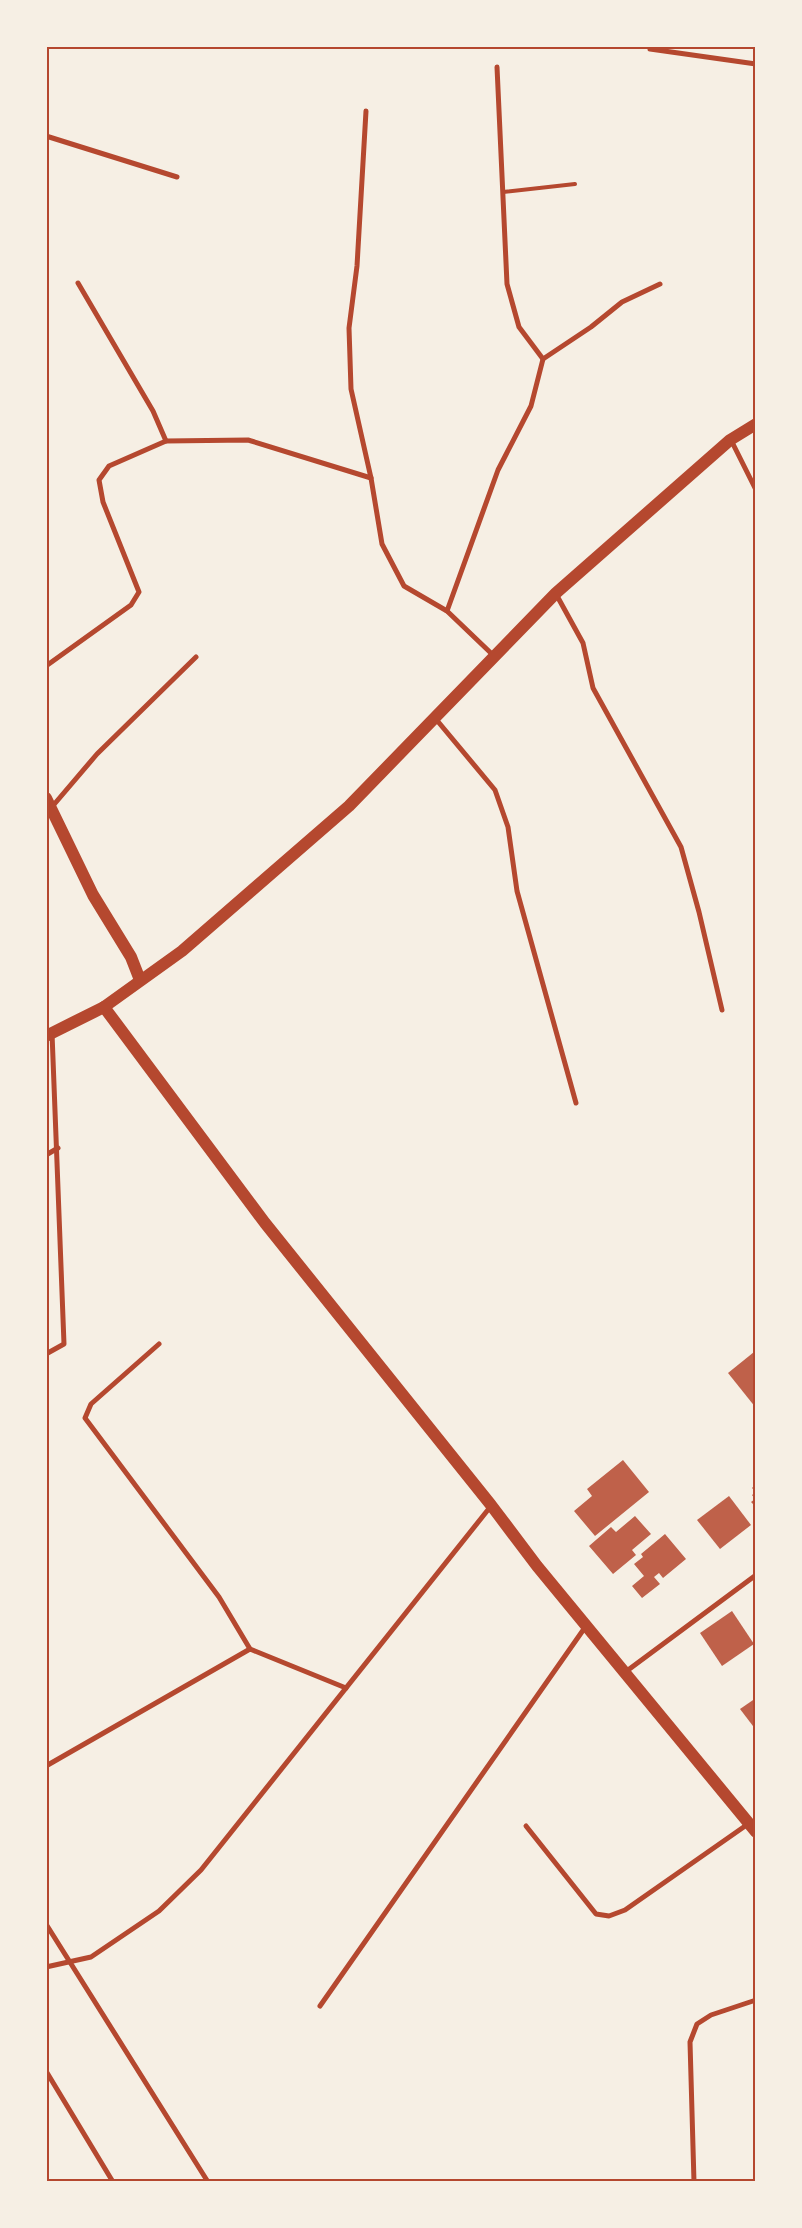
<svg xmlns="http://www.w3.org/2000/svg" width="802" height="2228" viewBox="0 0 802 2228" font-family="Lato,sans-serif">
	<rect width="100%" height="100%" fill="#f6efe4"/>
	<g fill="#bf614a">
		<path d="M 754,1352 L 756,1354 L 756,1408 L 728,1373 Z"/>
		<path d="M 623,1460 L 649,1492 L 595,1536 L 574,1511 L 592,1496 L 587,1489 Z"/>
		<path d="M 756,1484 L 756,1507 L 751,1502 L 755,1499 L 752,1495 L 756,1492 L 752,1488 Z"/>
		<path d="M 729,1496 L 751,1525 L 720,1549 L 697,1520 Z"/>
		<path d="M 635,1516 L 651,1534 L 632,1550 L 636,1555 L 613,1574 L 589,1546 L 611,1527 L 616,1532 Z"/>
		<path d="M 665,1534 L 686,1559 L 663,1578 L 659,1573 L 654,1577 L 660,1584 L 642,1598 L 632,1586 L 644,1576 L 634,1564 L 643,1557 L 641,1554 Z"/>
		<path d="M 732,1611 L 754,1644 L 722,1666 L 700,1633 Z"/>
		<path d="M 756,1698 L 756,1730 L 740,1709 Z"/>
	</g>
	<g fill="none" stroke-linecap="round" stroke-linejoin="round">
		<path stroke="#b5482f" stroke-width="4" d="M 503,192 L 575,184"/>
		<g stroke="#b5482f" stroke-width="5">
			<path d="M 650,49 L 756,64"/>
			<path d="M 497,67 L 507,284 L 519,327 L 543,359"/>
			<path d="M 366,111 L 357,266 L 349,328 L 351,389 L 371,478 L 382,544 L 404,586 L 447,611 L 494,656"/>
			<path d="M 46,136 L 177,177"/>
			<path d="M 731,440 L 756,490"/>
			<path d="M 166,441 L 248,440 L 371,478"/>
			<path d="M 556,594 L 583,643 L 593,688 L 681,847 L 699,912 L 722,1010"/>
			<path d="M 447,611 L 498,470 L 531,406 L 543,359 L 591,327 L 622,302 L 660,284"/>
			<path d="M 46,666 L 131,605 L 139,592 L 103,502 L 99,480 L 109,466 L 166,441 L 153,411 L 78,283"/>
			<path d="M 435,718 L 495,790 L 508,827 L 517,891 L 576,1103"/>
			<path d="M 51,808 L 97,754 L 196,657"/>
			<path d="M 46,1155 L 58,1148"/>
			<path d="M 159,1344 L 91,1404 L 85,1418 L 219,1597 L 250,1649"/>
			<path d="M 46,1354 L 64,1344 L 52,1033"/>
			<path d="M 624,1673 L 756,1575"/>
			<path d="M 46,1766 L 250,1649 L 346,1688"/>
			<path d="M 526,1826 L 596,1914 L 609,1916 L 625,1910 L 748,1824"/>
			<path d="M 46,1924 L 208,2182"/>
			<path d="M 46,1967 L 91,1957 L 159,1911 L 201,1870 L 491,1506"/>
			<path d="M 320,2006 L 586,1626"/>
			<path d="M 46,2071 L 113,2182"/>
			<path d="M 694,2182 L 690,2042 L 697,2024 L 711,2015 L 756,2000"/>
		</g>
		<g stroke="#b5482f" stroke-width="12">
			<path d="M 46,798 L 93,895 L 131,957 L 140,980"/>
			<path d="M 104,1007 L 265,1223 L 491,1505 L 537,1566 L 756,1832"/>
			<path d="M 46,1036 L 104,1007 L 182,951 L 349,806 L 556,593 L 730,440 L 756,424"/>
		</g>
	</g>
	<rect width="802" height="2228" fill="none" stroke="#f6efe4" stroke-width="95"/>
	<rect x="48" y="48" width="706" height="2132" fill="none" stroke="#b5482f" stroke-width="2"/>
</svg>
